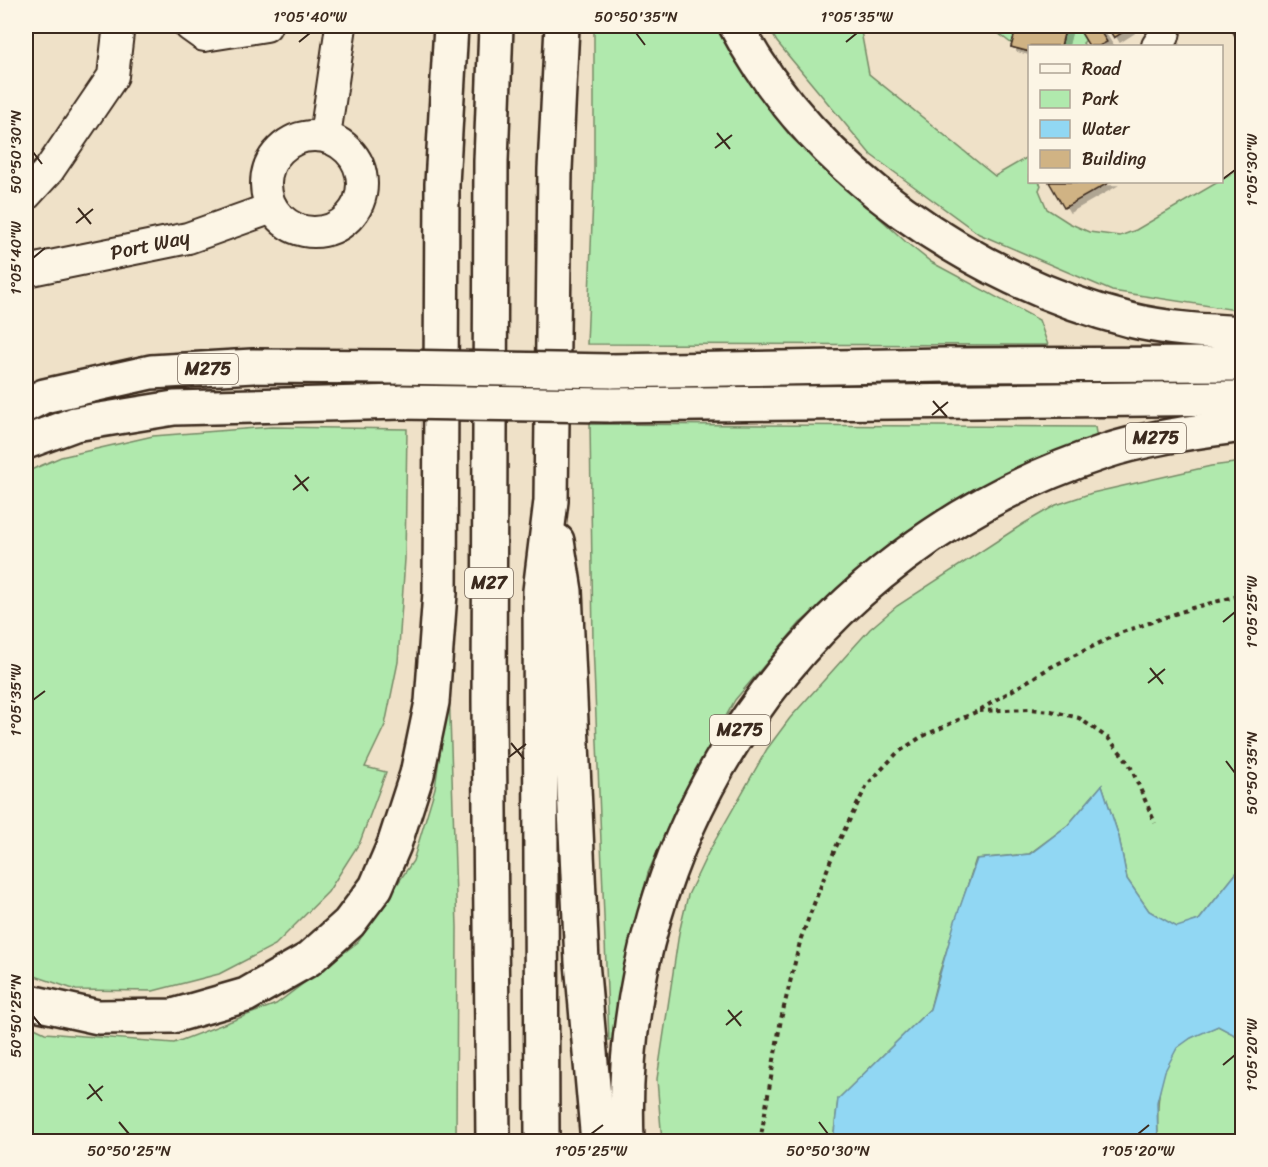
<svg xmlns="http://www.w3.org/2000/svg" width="1268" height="1167" viewBox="0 0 1268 1167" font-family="Sriracha,sans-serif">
	<defs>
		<filter id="shadow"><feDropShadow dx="6" dy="4" stdDeviation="0" flood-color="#0004"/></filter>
	</defs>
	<rect width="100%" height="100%" fill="#efe1c8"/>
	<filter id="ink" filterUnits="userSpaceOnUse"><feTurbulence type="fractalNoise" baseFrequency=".0167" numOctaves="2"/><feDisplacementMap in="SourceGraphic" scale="12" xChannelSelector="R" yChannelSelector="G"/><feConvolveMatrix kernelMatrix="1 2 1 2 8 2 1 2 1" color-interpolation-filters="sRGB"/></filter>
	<g filter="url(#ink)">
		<g fill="#b0e9ad" stroke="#768a66" stroke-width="1.5">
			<path d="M 594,26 L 722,26 L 764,103 L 791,137 L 907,243 L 931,262 L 1039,320 L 1048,345 L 587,344 L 594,174 Z"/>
			<path d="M 768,26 L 860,26 L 869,74 L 995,176 L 1026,158 L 1029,164 L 1030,182 L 1039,182 L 1041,185 L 1039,190 L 1047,209 L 1069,223 L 1089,232 L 1120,236 L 1136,230 L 1242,168 L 1242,311 L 1112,291 L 979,234 L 871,155 L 777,42 Z"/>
			<path d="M 989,26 L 1017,26 L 1012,44 Z"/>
			<path d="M 1066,26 L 1089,26 L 1080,31 L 1086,40 L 1083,43 L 1085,46 L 1061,46 Z"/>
			<path d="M 590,424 L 1095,427 L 1097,439 L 991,481 L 905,534 L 800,623 L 735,700 L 679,801 L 648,873 L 627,955 L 620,1038 L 609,1040 L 593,643 Z"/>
			<path d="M 271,427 L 407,429 L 405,559 L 398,662 L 385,725 L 365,767 L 386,772 L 360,842 L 328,892 L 275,945 L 219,974 L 153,991 L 76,990 L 26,973 L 26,472 L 61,457 L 153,436 Z"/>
			<path d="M 1242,462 L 1242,866 L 1199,920 L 1178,928 L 1149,911 L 1127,879 L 1119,837 L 1102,785 L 1068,825 L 1029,854 L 976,859 L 938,977 L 930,1009 L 838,1099 L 833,1141 L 662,1142 L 657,1079 L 679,933 L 688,895 L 708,853 L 767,749 L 790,718 L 870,629 L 897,606 L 1023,524 L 1056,505 L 1092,493 L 1211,466 Z"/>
			<path d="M 449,687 L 457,927 L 456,1141 L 26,1141 L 26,1024 L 45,1033 L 174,1043 L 276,1004 L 358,942 L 413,861 L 435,788 Z"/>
			<path d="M 1218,1026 L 1235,1035 L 1242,1043 L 1242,1141 L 1158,1141 C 1157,1112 1156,1072 1177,1048 C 1187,1037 1204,1032 1218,1026 Z"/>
		</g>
		<path fill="#91d7f3" stroke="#6f929e" stroke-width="1.5" d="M 1102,785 L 1119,837 L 1127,879 L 1149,911 L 1177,927 L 1199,920 L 1242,866 L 1242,1043 L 1235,1035 L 1218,1026 L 1191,1038 L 1177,1048 L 1165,1071 L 1157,1102 L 1158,1141 L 833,1141 L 838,1099 L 930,1009 L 955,921 L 977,859 L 1030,854 L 1068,825 Z"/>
		<g fill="#d0b384" stroke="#3b2a1e" stroke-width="1.5" filter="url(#shadow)">
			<path d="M 1017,26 L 1066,26 L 1061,46 L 1030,46 L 1030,52 L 1011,47 Z"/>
			<path d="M 1017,26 L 1066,26 L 1061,46 L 1030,46 L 1030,52 L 1011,47 Z"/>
			<path d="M 1089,26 L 1097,26 L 1107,42 L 1099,46 L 1089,46 L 1080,31 Z"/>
			<path d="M 1107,26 L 1126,26 L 1128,29 L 1114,38 Z"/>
			<path d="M 1242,26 L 1242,49 L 1233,32 Z"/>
			<path d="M 1049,182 L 1110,182 L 1064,208 Z"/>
		</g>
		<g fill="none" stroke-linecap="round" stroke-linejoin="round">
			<g stroke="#3b2a1e" stroke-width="34">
				<g id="minor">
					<path d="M 190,26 L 204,36 L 266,26"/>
					<path d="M 1157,46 L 1164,36 L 1166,26"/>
					<circle cx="314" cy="184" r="48"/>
					<path d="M 325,136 L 341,26"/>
					<path d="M 26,195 L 49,170 L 113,76 L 118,33 L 117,26"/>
					<path d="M 26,271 L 188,238 L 272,208"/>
				</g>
			</g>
			<g stroke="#3b2a1e" stroke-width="38">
				<g id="highway">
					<path d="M 736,26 C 813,171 973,280 1130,320 C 1166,329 1205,331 1242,333"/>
					<path d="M 611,371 L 946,365 L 1242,364"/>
					<path d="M 26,405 L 44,396 L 151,372 L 253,366 L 396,367"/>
					<path d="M 608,405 L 1242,398"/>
					<path d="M 26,442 L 75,424 L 174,408 L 401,402"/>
					<path d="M 557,541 L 565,591 L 582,962 L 598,1142"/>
					<path d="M 26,1001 L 98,1017 L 173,1016 L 246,995 L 309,959 L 349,923 L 376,887 L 394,845 L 417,774 L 432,702 L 440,593 L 442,184 L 451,26"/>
					<path d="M 493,1142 L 489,701 L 491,161 L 496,26"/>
					<path d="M 542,1142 L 540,591 L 551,501 L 555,169 L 562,26"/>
					<path d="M 627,1142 C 614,831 808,548 1104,452 C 1149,437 1196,432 1242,425"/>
				</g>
			</g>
			<g stroke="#3b2a1e" stroke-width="4" stroke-dasharray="4.5 4.5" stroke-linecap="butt">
				<path d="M 979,711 L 1029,709 L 1051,711 L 1079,718 L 1109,739 L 1129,763 L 1155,823"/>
				<path d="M 760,1142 L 781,1019 L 801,938 L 835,849 L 867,785 L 897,753 L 921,737 L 978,711 L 1051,667 L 1120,633 L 1192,608 L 1242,595"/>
			</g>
			<use href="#minor" stroke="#fcf5e5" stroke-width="30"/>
			<use href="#highway" stroke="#fcf5e5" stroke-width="33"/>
			<g stroke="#3b2a1e" stroke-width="38" stroke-linecap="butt">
				<g id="highway-bridge">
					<path d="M 396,367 L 611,371"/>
					<path d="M 401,402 L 608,405"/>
				</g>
			</g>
			<use href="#highway-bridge" stroke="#fcf5e5" stroke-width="33"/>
		</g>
	</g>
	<path fill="none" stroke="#3b2a1e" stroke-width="2" d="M 636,33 L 645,45M 299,42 L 310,33M 846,42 L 857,33M 717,133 L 730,149M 715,148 L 732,135M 33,152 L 42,164M 1223,179 L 1235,170M 78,208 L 91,224M 76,223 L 93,209M 33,258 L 45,248M 933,401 L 947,417M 932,415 L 948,402M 295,475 L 308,491M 293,490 L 309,477M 1223,622 L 1235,612M 1150,668 L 1163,684M 1148,683 L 1165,669M 33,700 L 45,691M 511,743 L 524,759M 509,757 L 526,744M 1226,761 L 1235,773M 728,1010 L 741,1026M 33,1016 L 42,1027M 726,1025 L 742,1011M 1223,1065 L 1235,1055M 89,1084 L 102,1101M 87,1099 L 103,1086M 119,1122 L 129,1134M 819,1122 L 828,1134M 591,1134 L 603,1125M 1138,1134 L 1149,1125"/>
	<g text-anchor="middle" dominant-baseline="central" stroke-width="4.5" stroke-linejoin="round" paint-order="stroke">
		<g fill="#fcf5e5" stroke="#75675a" stroke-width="1.5">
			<rect x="178" y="354" width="60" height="30" rx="4.5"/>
			<rect x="1126" y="423" width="60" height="30" rx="4.5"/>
			<rect x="465" y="568" width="48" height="30" rx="4.5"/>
			<rect x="710" y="715" width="60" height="30" rx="4.5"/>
		</g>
		<g font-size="18" font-weight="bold" fill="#3b2a1e">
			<text x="208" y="369">M275</text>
			<text x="1156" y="438">M275</text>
			<text x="489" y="583">M27</text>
			<text x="740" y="730">M275</text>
		</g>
		<g font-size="20" fill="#3b2a1e" stroke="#fcf5e5">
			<text transform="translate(150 245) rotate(-12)">Port Way</text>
		</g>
	</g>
	<rect width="1268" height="1167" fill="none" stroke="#fcf5e5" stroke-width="66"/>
	<rect x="1028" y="45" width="195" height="138" fill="#fcf5e5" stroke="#afa495" stroke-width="1.5"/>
	<rect x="1040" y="64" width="30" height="9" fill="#fcf5e5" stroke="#afa495" stroke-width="1.5"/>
	<text x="1082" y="75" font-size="18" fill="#3b2a1e">Road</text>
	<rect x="1040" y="90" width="30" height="18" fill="#b0e9ad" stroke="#afa495" stroke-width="1.5"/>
	<text x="1082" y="105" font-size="18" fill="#3b2a1e">Park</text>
	<rect x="1040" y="120" width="30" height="18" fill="#91d7f3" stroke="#afa495" stroke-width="1.5"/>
	<text x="1082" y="135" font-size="18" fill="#3b2a1e">Water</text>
	<rect x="1040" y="150" width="30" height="18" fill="#d0b384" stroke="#afa495" stroke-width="1.5"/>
	<text x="1082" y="165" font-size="18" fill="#3b2a1e">Building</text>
	<rect x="33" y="33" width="1202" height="1101" fill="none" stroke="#3b2a1e" stroke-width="2"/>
	<g font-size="15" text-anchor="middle" fill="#3b2a1e">
		<text x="310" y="22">1°05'40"W</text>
		<text x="636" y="22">50°50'35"N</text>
		<text x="857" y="22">1°05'35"W</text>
		<text transform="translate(16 152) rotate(-90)" y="5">50°50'30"N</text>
		<text transform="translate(1252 170) rotate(-90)" y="5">1°05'30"W</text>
		<text transform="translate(16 258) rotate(-90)" y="5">1°05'40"W</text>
		<text transform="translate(1252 612) rotate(-90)" y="5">1°05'25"W</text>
		<text transform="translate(16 700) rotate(-90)" y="5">1°05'35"W</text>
		<text transform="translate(1252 773) rotate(-90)" y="5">50°50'35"N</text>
		<text transform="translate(16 1016) rotate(-90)" y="5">50°50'25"N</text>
		<text transform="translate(1252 1055) rotate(-90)" y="5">1°05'20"W</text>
		<text x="129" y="1156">50°50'25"N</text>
		<text x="591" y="1156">1°05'25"W</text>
		<text x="828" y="1156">50°50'30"N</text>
		<text x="1138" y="1156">1°05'20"W</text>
	</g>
</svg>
